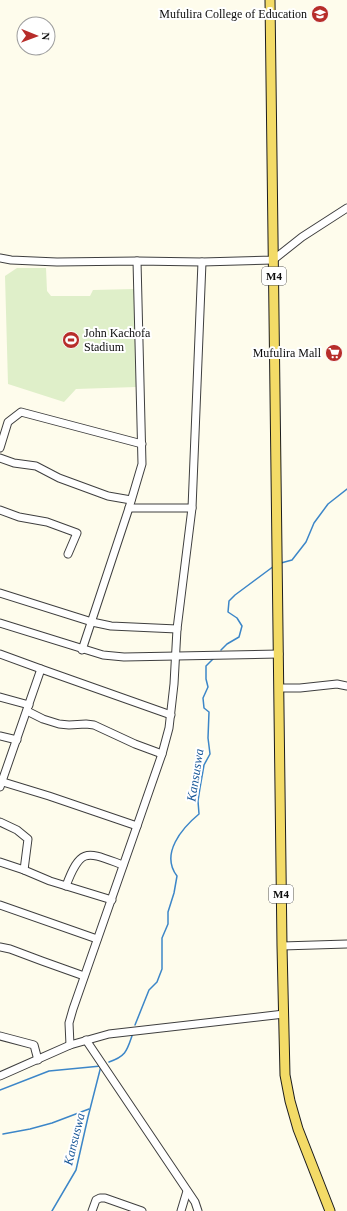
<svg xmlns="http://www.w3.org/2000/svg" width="347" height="1211" viewBox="0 0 347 1211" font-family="'Times New Roman',serif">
	<rect width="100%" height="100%" fill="#fefcec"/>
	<path fill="#dfefc9" d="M 17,268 L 46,268 L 47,291 L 51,296 L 90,296 L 93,290 L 134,289 L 136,387 L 76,389 L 64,402 L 8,384 L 5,276 Z"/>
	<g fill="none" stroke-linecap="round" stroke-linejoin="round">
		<g stroke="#3c86c8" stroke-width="1.5">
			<path d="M 281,563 L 292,560 L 306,542 L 314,523 L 328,504 L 347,489"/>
			<path d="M 221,650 L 227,644 L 239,637 L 242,626 L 237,618 L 228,612 L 229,601 L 235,595 L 274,566"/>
			<path d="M 135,1025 L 149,990 L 157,982 L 162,969 L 162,938 L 168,924 L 168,912 L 174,893 L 177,876 C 160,854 182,828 199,814 L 198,801 L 200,788 L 204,765 L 210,754 L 208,738 L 209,712 L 204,708 L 203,698 L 208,687 L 206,679 L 206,666 L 214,658"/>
			<path d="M 109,1062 C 127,1056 127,1050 133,1033"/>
			<path d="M 0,1090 L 49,1071 L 101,1066 L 88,1117 L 76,1170 L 52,1211"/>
			<path d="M 3,1134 L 30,1129 L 52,1123 L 89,1109"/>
		</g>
		<g stroke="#3f3f3f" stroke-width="9">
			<g id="minor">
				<path d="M 0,258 L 11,260 L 57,262 L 137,261 L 202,262 L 273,260 L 302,237 L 347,208"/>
				<path d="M 0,448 L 8,422 L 21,412 L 142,444"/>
				<path d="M 0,458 L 14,463 L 36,466 L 59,478 L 108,496 L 131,500"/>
				<path d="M 129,508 L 192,508"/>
				<path d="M 0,510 L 19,517 L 47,522 L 77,533 L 68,554"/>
				<path d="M 0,593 L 92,622 L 111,626 L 177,629"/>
				<path d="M 0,623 L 103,655 L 124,657 L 279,654"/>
				<path d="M 82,650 L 129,508 L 142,464 L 137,261"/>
				<path d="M 0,654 L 41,669"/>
				<path d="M 279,688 L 300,688 L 337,684 L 347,686"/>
				<path d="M 0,697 L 29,705"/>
				<path d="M 27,711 L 43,719 L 59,724 L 69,725 L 86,724 L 94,725 L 135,744 L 162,754"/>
				<path d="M 0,736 L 17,740"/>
				<path d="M 0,781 L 49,796 L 137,826"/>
				<path d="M 0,787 L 41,669 L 171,715"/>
				<path d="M 0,822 L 17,830 L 28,839 L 24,870"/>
				<path d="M 0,862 L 24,870 L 50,881 L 112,900"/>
				<path d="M 66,886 C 81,846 87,852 123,865"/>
				<path d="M 0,905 L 97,939"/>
				<path d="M 282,946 L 347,944"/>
				<path d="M 0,947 L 10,949 L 42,961 L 84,976"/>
				<path d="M 0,1036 L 34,1045 L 38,1060"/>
				<path d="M 86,1040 L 195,1202 L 198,1211"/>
				<path d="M 70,1045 L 69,1023 L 73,1009 L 137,826 L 162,754 L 169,728 L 174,684 L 177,629 L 192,508 L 202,262"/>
				<path d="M 0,1076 L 70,1045 L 109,1034 L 284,1014"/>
				<path d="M 92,1211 L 96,1200 L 100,1198 L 105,1198 L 142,1211"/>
				<path d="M 181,1211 L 187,1191"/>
			</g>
		</g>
		<g stroke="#1d1d1d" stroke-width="11">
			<path id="major" d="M 270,0 L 282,946 L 285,1075 L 290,1101 L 298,1129 L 330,1211"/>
		</g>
		<use href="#minor" stroke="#fff" stroke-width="7"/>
		<use href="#major" stroke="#f3db67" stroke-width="9"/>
	</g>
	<defs>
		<g id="university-disc" transform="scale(0.9)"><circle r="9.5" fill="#b72d2a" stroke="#fff"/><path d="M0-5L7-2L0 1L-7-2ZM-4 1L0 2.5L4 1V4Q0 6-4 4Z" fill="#fff"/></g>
		<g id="stadium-disc" transform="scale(0.9)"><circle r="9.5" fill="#b72d2a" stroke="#fff"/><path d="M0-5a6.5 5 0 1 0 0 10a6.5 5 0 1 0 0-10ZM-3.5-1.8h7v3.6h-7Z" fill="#fff"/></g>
		<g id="supermarket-disc" transform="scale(0.9)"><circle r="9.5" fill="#b72d2a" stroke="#fff"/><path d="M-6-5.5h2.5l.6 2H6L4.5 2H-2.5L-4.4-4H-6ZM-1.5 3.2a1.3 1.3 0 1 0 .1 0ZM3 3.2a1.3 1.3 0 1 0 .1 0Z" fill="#fff"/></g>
	</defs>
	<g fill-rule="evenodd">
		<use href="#university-disc" x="320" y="14"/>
		<use href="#stadium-disc" x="71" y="340"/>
		<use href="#supermarket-disc" x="334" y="353"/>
	</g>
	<g text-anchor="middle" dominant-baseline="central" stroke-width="4" stroke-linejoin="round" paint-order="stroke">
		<g fill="#fff" stroke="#555" stroke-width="1">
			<rect x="262" y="267" width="24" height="18" rx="3"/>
			<rect x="269" y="885" width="24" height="18" rx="3"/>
		</g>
		<g font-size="11" font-weight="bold" fill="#0c0c0c">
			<text x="274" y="276">M4</text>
			<text x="281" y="894">M4</text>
		</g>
		<g font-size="12" fill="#0c0c0c" stroke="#fff" text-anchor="end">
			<text x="307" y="14">Mufulira College of Education</text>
			<text x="84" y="333" text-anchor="start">John Kachofa<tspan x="84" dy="14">Stadium</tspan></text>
			<text x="321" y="353">Mufulira Mall</text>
		</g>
		<g font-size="13" font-style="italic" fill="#1a5999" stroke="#fff">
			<text transform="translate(195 775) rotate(-81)">Kansuswa</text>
			<text transform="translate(74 1139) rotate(-76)">Kansuswa</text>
		</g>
	</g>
	<g transform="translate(36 36) rotate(91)"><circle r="19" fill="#ffffff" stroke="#9e9e9e"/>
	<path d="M0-3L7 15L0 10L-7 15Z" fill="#b72d2a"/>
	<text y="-6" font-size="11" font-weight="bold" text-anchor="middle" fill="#0c0c0c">N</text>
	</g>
</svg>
